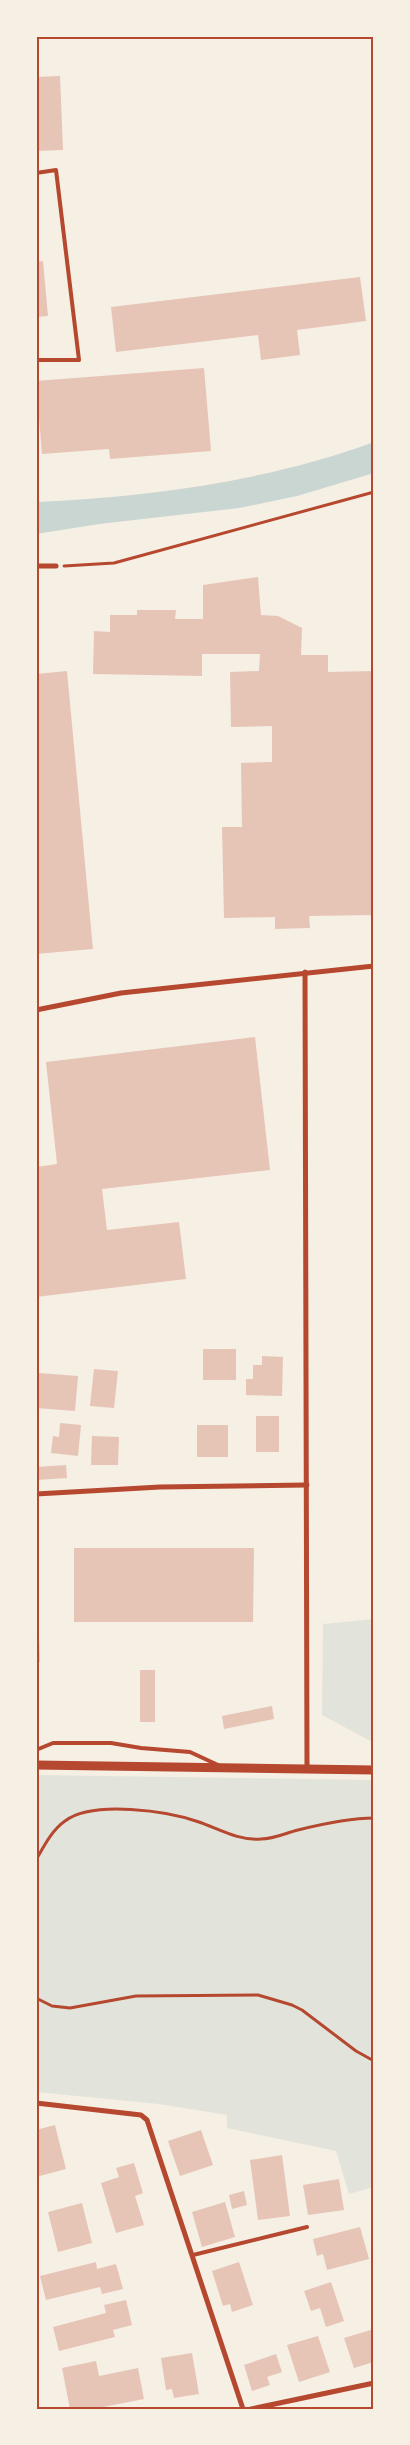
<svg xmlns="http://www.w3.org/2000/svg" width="410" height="2445" viewBox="0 0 410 2445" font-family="'Archivo Narrow',sans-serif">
	<rect width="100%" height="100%" fill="#f6efe4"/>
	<g fill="#e2e4dc">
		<path d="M 374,1619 L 374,1743 L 322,1715 L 323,1624 Z"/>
		<path d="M 36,1775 L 374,1780 L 374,2187 L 349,2194 L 336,2151 L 227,2128 L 227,2115 L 159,2104 L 36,2092 Z"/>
	</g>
	<path fill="#c9d6d2" d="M 374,442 L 374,473 L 297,496 L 239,508 L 99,524 L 36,534 L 36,502 C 148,497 269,481 374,442 Z"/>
	<g fill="#e6c5b7">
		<path d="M 60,76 L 63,150 L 36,151 L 36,77 Z"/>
		<path d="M 43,261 L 48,316 L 36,317 L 36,262 Z"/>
		<path d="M 360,277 L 366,321 L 297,330 L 300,355 L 261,360 L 258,335 L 116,352 L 111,307 Z"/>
		<path d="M 204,368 L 211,451 L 110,459 L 109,449 L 42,454 L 36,381 Z"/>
		<path d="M 258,577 L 261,615 L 278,616 L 302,628 L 301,655 L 328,655 L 328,672 L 374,671 L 374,915 L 309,916 L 310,928 L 275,929 L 275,917 L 224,918 L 222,827 L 242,827 L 241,763 L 272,762 L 272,726 L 231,727 L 230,672 L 259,671 L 260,654 L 202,654 L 202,676 L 93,674 L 94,631 L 110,632 L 110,615 L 137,615 L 137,610 L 176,610 L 175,619 L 203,619 L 203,585 Z"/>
		<path d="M 67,671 L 93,949 L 36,954 L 36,674 Z"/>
		<path d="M 255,1037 L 270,1170 L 102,1189 L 107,1230 L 179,1222 L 186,1279 L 36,1297 L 36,1167 L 57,1164 L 46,1062 Z"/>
		<rect x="203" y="1349" width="33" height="31"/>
		<path d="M 262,1356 L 283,1357 L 282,1396 L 246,1395 L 246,1379 L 253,1379 L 253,1365 L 262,1365 Z"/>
		<path d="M 94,1369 L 118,1371 L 114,1408 L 90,1406 Z"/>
		<path d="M 39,1373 L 78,1376 L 75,1411 L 36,1408 Z"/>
		<rect x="256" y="1416" width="23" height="36"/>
		<path d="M 60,1423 L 81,1425 L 78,1456 L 51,1453 L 53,1436 L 59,1437 Z"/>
		<rect x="197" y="1425" width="31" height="32"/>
		<path d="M 92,1436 L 119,1437 L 118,1465 L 91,1465 Z"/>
		<path d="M 66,1465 L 67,1478 L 36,1480 L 36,1467 Z"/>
		<path d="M 74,1548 L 254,1548 L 253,1622 L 74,1622 Z"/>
		<path d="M 36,1612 L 38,1612 L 40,1662 L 36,1662 Z"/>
		<rect x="140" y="1670" width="15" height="52"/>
		<path d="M 272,1706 L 274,1719 L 224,1729 L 222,1716 Z"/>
		<path d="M 55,2125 L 66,2169 L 36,2177 L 36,2130 Z"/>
		<path d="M 201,2130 L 213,2165 L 180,2176 L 168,2141 Z"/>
		<path d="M 282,2155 L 290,2216 L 258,2220 L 250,2160 Z"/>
		<path d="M 134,2163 L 143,2193 L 135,2196 L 144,2225 L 116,2233 L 101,2183 L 119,2177 L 116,2168 Z"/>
		<path d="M 339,2179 L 344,2210 L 308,2215 L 303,2185 Z"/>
		<path d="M 244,2191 L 247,2205 L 232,2209 L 229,2195 Z"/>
		<path d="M 225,2202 L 235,2237 L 202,2247 L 192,2212 Z"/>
		<path d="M 82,2203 L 92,2243 L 58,2252 L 48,2212 Z"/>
		<path d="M 360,2227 L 369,2259 L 327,2270 L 323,2254 L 317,2256 L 313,2239 Z"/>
		<path d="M 96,2262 L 97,2269 L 116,2264 L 123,2289 L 102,2294 L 100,2287 L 46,2300 L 40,2276 Z"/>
		<path d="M 239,2262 L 253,2305 L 232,2312 L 230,2304 L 223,2306 L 212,2271 Z"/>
		<path d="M 331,2282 L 344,2321 L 326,2327 L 320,2308 L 311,2311 L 304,2291 Z"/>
		<path d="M 126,2300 L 132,2325 L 113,2330 L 115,2337 L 59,2351 L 53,2327 L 106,2313 L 104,2305 Z"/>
		<path d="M 374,2329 L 374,2362 L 354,2368 L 344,2338 Z"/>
		<path d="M 318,2336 L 330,2372 L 299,2382 L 287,2345 Z"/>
		<path d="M 192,2353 L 199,2394 L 174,2398 L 172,2389 L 166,2390 L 161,2358 Z"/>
		<path d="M 276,2354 L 282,2372 L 267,2377 L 270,2385 L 252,2391 L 244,2365 Z"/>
		<path d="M 96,2361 L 99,2376 L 138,2368 L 144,2399 L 93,2409 L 70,2409 L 62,2368 Z"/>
	</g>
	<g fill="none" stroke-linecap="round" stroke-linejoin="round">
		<g stroke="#b5482f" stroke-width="3">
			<path d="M 64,566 L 114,563 L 374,492"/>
			<path d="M 36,1860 C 44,1846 52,1830 65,1821 C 93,1800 168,1811 199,1822 C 219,1829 239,1841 261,1839 C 274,1839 286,1833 298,1830 C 322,1824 349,1818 374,1818"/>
			<path d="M 36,1998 L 52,2006 L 70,2008 L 136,1996 L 258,1995 L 292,2005 L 302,2010 L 356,2051 L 374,2061"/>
		</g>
		<g stroke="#b5482f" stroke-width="4">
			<path d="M 36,173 L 56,170 L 79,360 L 36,360"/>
			<path d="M 36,1750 L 53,1743 L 111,1743 L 141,1748 L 190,1752 L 218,1765"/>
			<path d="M 193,2255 L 307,2227"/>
		</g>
		<g stroke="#b5482f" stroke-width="5">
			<path d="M 36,566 L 56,566"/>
			<path d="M 305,972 L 307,1769"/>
			<path d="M 36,1010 L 121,993 L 374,966"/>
			<path d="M 36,1494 L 160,1487 L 307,1485"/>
			<path d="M 36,2103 L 141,2115 L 147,2120 L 243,2409"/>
			<path d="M 251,2409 L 374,2383"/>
		</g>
		<path stroke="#b5482f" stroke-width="9" d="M 36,1765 L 374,1770"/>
	</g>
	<rect width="410" height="2445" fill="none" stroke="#f6efe4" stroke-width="75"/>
	<rect x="38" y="38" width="334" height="2370" fill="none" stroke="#b5482f" stroke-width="2"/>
</svg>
